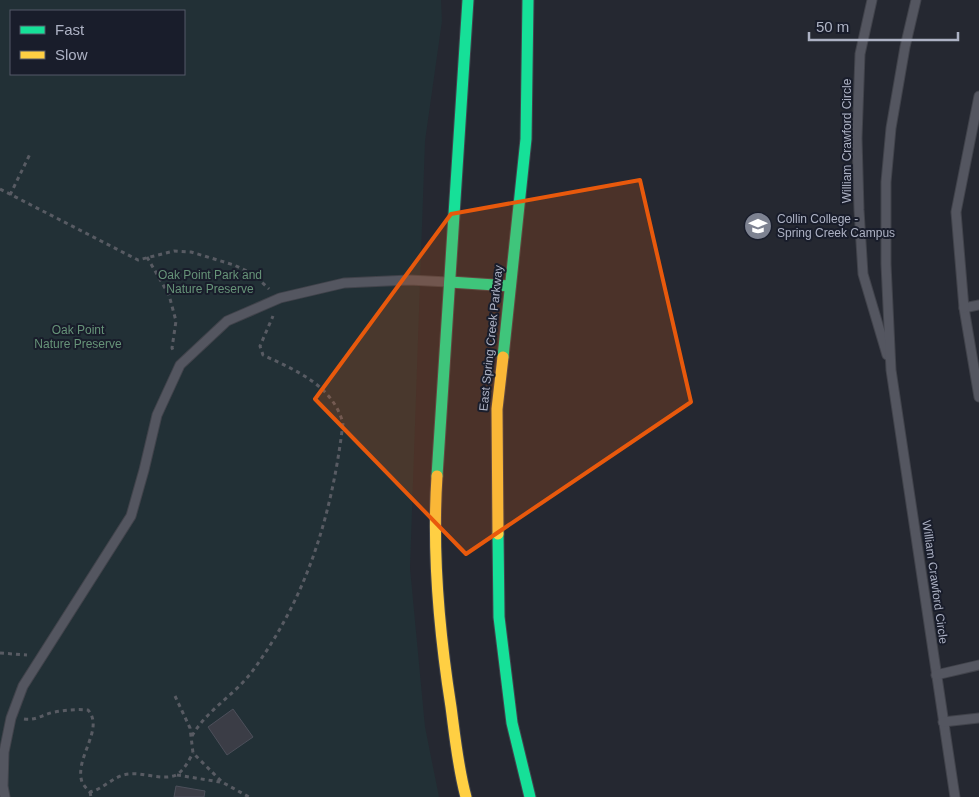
<svg xmlns="http://www.w3.org/2000/svg" width="979" height="797" viewBox="0 0 979 797" font-family="Helvetica,sans-serif">
	<rect width="100%" height="100%" fill="#252831"/>
	<path fill="#223036" fill-rule="evenodd" d="M 0,0 L 441,0 L 442,21 L 425,141 L 410,568 L 425,727 L 439,797 L 0,797 ZM 11,11 L 184,11 L 184,74 L 11,74 Z"/>
	<g fill="#3b3d46" stroke="#4c4f5a">
		<path d="M 233,709 L 253,737 L 227,755 L 208,727 Z"/>
		<path d="M 176,786 L 205,791 L 204,797 L 174,797 Z"/>
	</g>
	<g fill="none" stroke-linecap="round" stroke-linejoin="round">
		<g stroke="#41434b" stroke-width="11">
			<g id="lane">
				<path d="M 872,0 L 860,54 L 857,138 L 859,210 L 863,274 L 887,355"/>
				<path d="M 916,0 L 905,47 L 891,128 L 886,182 L 886,264 L 891,370 L 955,797"/>
				<path d="M 979,305 L 964,308 L 979,397"/>
				<path d="M 964,308 L 956,212 L 979,96"/>
				<path d="M 936,675 L 979,665"/>
				<path d="M 943,722 L 979,718"/>
				<path d="M 5,797 L 3,786 L 4,752 L 11,718 L 23,686 L 131,516 L 144,470 L 157,415 L 180,365 L 227,321 L 280,298 L 344,283 L 409,280 L 448,282"/>
			</g>
		</g>
		<g stroke="#42454e" stroke-width="13">
			<g id="fast">
				<path d="M 450,282 L 510,286"/>
				<path d="M 503,357 L 526,139 L 528,0"/>
				<path d="M 437,476 L 468,0"/>
				<path d="M 498,534 L 499,617 L 512,723 L 530,797"/>
			</g>
		</g>
		<g stroke="#42454e" stroke-width="13">
			<g id="slow">
				<path d="M 437,476 C 432,553 439,631 451,707 C 455,737 458,768 466,797"/>
				<path d="M 498,534 L 497,409 L 503,357"/>
			</g>
		</g>
		<g stroke="#585b63" stroke-width="3" stroke-dasharray="4 4" stroke-linecap="butt">
			<path d="M 0,189 L 138,260 L 174,251 L 191,252 L 234,265 L 253,274 L 269,289"/>
			<path d="M 10,195 L 30,154"/>
			<path d="M 147,257 L 169,295 L 176,321 L 172,348 L 174,352"/>
			<path d="M 0,653 L 27,655"/>
			<path d="M 175,696 L 190,728 L 193,753 L 222,782 L 249,797"/>
			<path d="M 24,719 C 36,721 43,714 55,712 C 66,710 77,709 88,710 C 105,729 74,758 82,782 C 84,786 87,789 90,792 C 104,789 114,775 129,774 C 143,772 162,781 176,775 C 184,771 189,760 193,753"/>
			<path d="M 192,736 C 206,711 233,696 251,673 C 307,598 332,515 343,423 C 332,385 297,371 263,355 L 260,346 L 273,316"/>
			<path d="M 177,775 L 220,782"/>
			<path d="M 90,792 L 91,797"/>
		</g>
		<use href="#lane" stroke="#545660" stroke-width="9"/>
		<use href="#fast" stroke="#16e098" stroke-width="11"/>
		<use href="#slow" stroke="#ffcf43" stroke-width="11"/>
	</g>
	<path fill="#e8590c" fill-opacity="0.2" stroke="#e8590c" stroke-width="4" stroke-linejoin="round" d="M 640,180 L 691,402 L 466,554 L 315,399 L 451,214 Z"/>
	<defs>
		<g id="university-disc" transform="scale(1.4375)"><circle r="9.5" fill="#7d8291" stroke="#191d2b"/><path d="M0-5L7-2L0 1L-7-2ZM-4 1L0 2.5L4 1V4Q0 6-4 4Z" fill="#fff"/></g>
	</defs>
	<g fill-rule="evenodd">
		<use href="#university-disc" x="758" y="226"/>
	</g>
	<g text-anchor="middle" dominant-baseline="central" stroke-width="4" stroke-linejoin="round" paint-order="stroke">
		<g font-size="12" fill="#adb2c4" stroke="#191d2b">
			<text transform="translate(847 141) rotate(-90)">William Crawford Circle</text>
			<text transform="translate(491 338) rotate(-84)">East Spring Creek Parkway</text>
			<text transform="translate(935 582) rotate(82)">William Crawford Circle</text>
		</g>
		<g font-size="12" fill="#adb2c4" stroke="#191d2b" text-anchor="start">
			<text x="777" y="219">Collin College -<tspan x="777" dy="14">Spring Creek Campus</tspan></text>
		</g>
		<g font-size="12" fill="#669378" stroke="#191d2b">
			<text x="210" y="275">Oak Point Park and<tspan x="210" dy="14">Nature Preserve</tspan></text>
			<text x="78" y="330">Oak Point<tspan x="78" dy="14">Nature Preserve</tspan></text>
		</g>
	</g>
	<rect x="10" y="10" width="175" height="65" fill="#191d2b" stroke="#545968"/>
	<rect x="20" y="26" width="25" height="8" fill="#16e098" stroke="#545968"/>
	<text x="55" y="35" font-size="15" fill="#adb2c4">Fast</text>
	<rect x="20" y="51" width="25" height="8" fill="#ffcf43" stroke="#545968"/>
	<text x="55" y="60" font-size="15" fill="#adb2c4">Slow</text>
	<path d="M809 32v8h149v-8" fill="none" stroke="#adb2c4" stroke-width="2.5"/>
	<text x="816" y="32" font-size="15" fill="#adb2c4" stroke="#191d2b" stroke-width="4" paint-order="stroke">50 m</text>
</svg>
